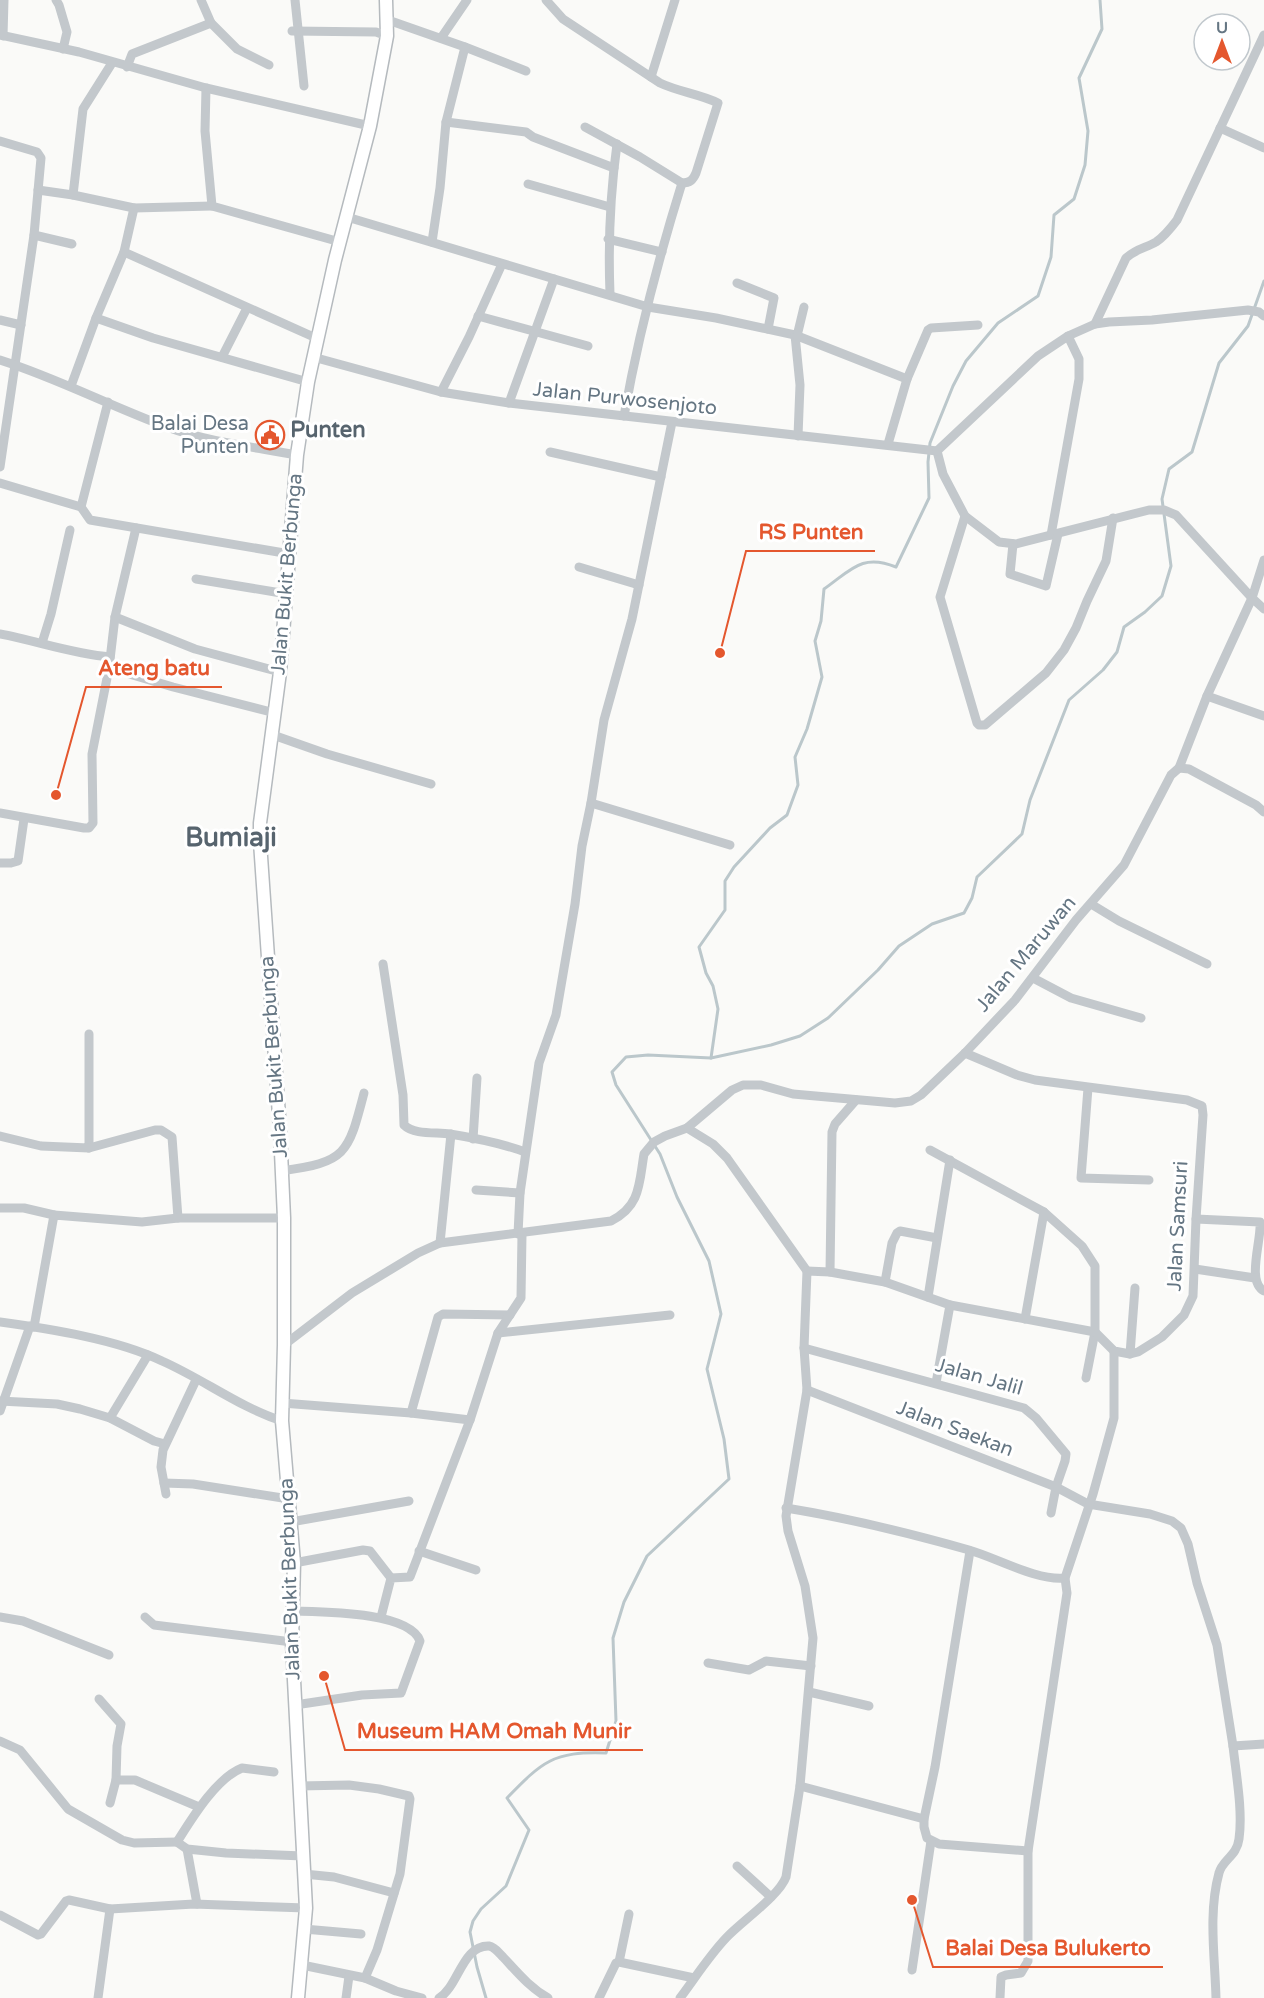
<svg xmlns="http://www.w3.org/2000/svg" width="1264" height="1998" viewBox="0 0 1264 1998" font-family="'Varela Round',sans-serif">
	<rect width="100%" height="100%" fill="#fafaf8"/>
	<g fill="none" stroke-linecap="round" stroke-linejoin="round">
		<g stroke="#bbc7cb" stroke-width="3">
			<path d="M 711,1058 L 718,1009 L 713,986 L 706,973 L 699,947 L 725,910 L 725,881 L 734,867 L 770,828 L 787,815 L 798,785 L 795,757 L 807,729 L 822,677 L 815,641 L 821,621 L 824,589 C 851,570 862,553 896,567 L 929,498 L 928,462 L 930,443 L 953,386 L 966,361 L 998,323 L 1038,296 L 1051,257 L 1054,215 L 1074,199 L 1085,165 L 1088,131 L 1079,78 L 1102,29 L 1100,0"/>
			<path d="M 486,1998 L 477,1967 L 470,1932 L 473,1921 L 481,1909 L 506,1886 L 529,1830 L 507,1798 C 542,1762 553,1751 606,1753 L 616,1721 L 613,1638 L 624,1602 L 647,1556 L 729,1479 L 724,1439 L 707,1369 L 721,1314 L 709,1261 L 677,1197 L 660,1154 L 616,1085 L 612,1072 L 626,1057 L 648,1055 L 711,1058 L 771,1045 L 800,1036 L 828,1018 L 878,970 L 899,946 L 932,924 L 964,913 L 972,898 L 977,877 L 1022,834 L 1030,800 L 1069,700 L 1103,670 L 1117,652 L 1124,627 L 1145,612 L 1162,596 L 1171,566 L 1162,499 L 1169,469 L 1192,452 L 1219,363 L 1248,326 L 1264,281"/>
		</g>
		<g stroke="#b5babe" stroke-width="15">
			<path id="major" d="M 298,1998 L 306,1908 L 292,1642 L 294,1563 L 282,1421 L 284,1345 L 284,1218 L 280,1130 L 260,842 L 260,823 L 280,672 L 297,455 L 308,382 L 335,260 L 370,126 L 387,36 L 386,0"/>
		</g>
		<g stroke="#c3c8cc" stroke-width="9">
			<path d="M 56,0 L 59,5 L 67,32 L 63,49"/>
			<path d="M 295,0 L 304,86"/>
			<path d="M 546,0 L 563,19 L 660,83 C 679,92 700,94 718,103 L 696,173 C 693,180 690,183 682,183 L 640,157 L 585,127"/>
			<path d="M 388,20 L 465,47 L 526,71"/>
			<path d="M 211,23 L 237,49 L 269,65"/>
			<path d="M 292,31 L 376,32 L 387,36"/>
			<path d="M 0,35 L 79,52 L 206,88 L 370,126"/>
			<path d="M 3,36 L 4,0"/>
			<path d="M 441,38 L 467,0"/>
			<path d="M 127,67 L 132,54 L 211,23 L 201,0"/>
			<path d="M 651,77 L 675,0"/>
			<path d="M 206,88 L 205,131 L 212,206 L 340,242"/>
			<path d="M 446,122 L 526,132 L 533,137 L 614,168"/>
			<path d="M 1220,128 L 1264,148"/>
			<path d="M 0,141 L 37,152 L 41,158 L 34,235 L 0,467"/>
			<path d="M 528,184 L 610,207"/>
			<path d="M 38,190 L 73,195 L 134,208 L 212,206"/>
			<path d="M 73,195 L 83,109 L 112,63"/>
			<path d="M 347,217 L 648,307 L 716,318 L 795,335 L 907,379"/>
			<path d="M 34,235 L 72,244"/>
			<path d="M 608,239 L 662,252"/>
			<path d="M 432,242 L 440,188 L 446,122 L 465,47"/>
			<path d="M 124,252 L 316,338"/>
			<path d="M 737,283 L 774,298 L 768,329"/>
			<path d="M 610,294 C 608,243 610,195 617,144"/>
			<path d="M 478,316 L 588,346"/>
			<path d="M 96,318 L 153,338 L 308,382"/>
			<path d="M 0,320 L 21,325"/>
			<path d="M 1095,324 L 1126,258 C 1137,248 1146,248 1156,242 C 1165,236 1171,228 1177,220 L 1264,35"/>
			<path d="M 795,335 L 800,385 L 798,436"/>
			<path d="M 797,336 L 804,307"/>
			<path d="M 222,357 L 247,308"/>
			<path d="M 313,357 L 441,392 L 509,403 L 937,451"/>
			<path d="M 0,360 C 57,378 110,406 167,427 C 208,442 254,447 297,455"/>
			<path d="M 71,386 L 96,318 L 124,252 L 134,208"/>
			<path d="M 441,392 L 469,337 L 502,264"/>
			<path d="M 108,402 L 81,507 L 90,520 L 290,554"/>
			<path d="M 509,403 L 554,279"/>
			<path d="M 624,416 C 638,337 658,260 682,183"/>
			<path d="M 888,444 L 907,379 L 928,330 L 931,328 L 978,325"/>
			<path d="M 937,451 L 943,474 L 965,516 L 999,542 L 1016,544 L 1149,510 L 1164,510 L 1176,515 L 1252,598 L 1264,560"/>
			<path d="M 937,451 L 1038,356 L 1068,336 L 1095,324 L 1109,322 L 1152,320 L 1248,310 L 1259,312 L 1264,316"/>
			<path d="M 550,452 L 661,477"/>
			<path d="M 0,483 L 81,507"/>
			<path d="M 965,516 L 940,597 L 977,723 L 979,725 L 985,725 L 1046,673 L 1064,650 L 1076,628 L 1087,601 L 1106,561 L 1113,518"/>
			<path d="M 1051,535 L 1079,379 L 1079,359 L 1068,336"/>
			<path d="M 1013,544 L 1010,574 L 1046,586 L 1058,534"/>
			<path d="M 579,567 L 639,585"/>
			<path d="M 196,579 L 287,594"/>
			<path d="M 115,617 L 195,649 L 280,672"/>
			<path d="M 0,634 C 37,641 73,654 110,657"/>
			<path d="M 42,643 L 51,614 L 70,530"/>
			<path d="M 109,668 L 173,687 L 275,713"/>
			<path d="M 1207,696 L 1264,716"/>
			<path d="M 273,735 L 327,754 L 431,784"/>
			<path d="M 1179,768 L 1189,769 L 1256,805 L 1264,812"/>
			<path d="M 591,803 L 730,845"/>
			<path d="M 0,813 L 84,828 L 89,828 L 93,823 L 92,754 L 109,668 L 115,617 L 136,528"/>
			<path d="M 0,863 L 11,863 L 18,861 L 24,819"/>
			<path d="M 1091,904 L 1119,921 L 1207,964"/>
			<path d="M 383,964 L 403,1095 L 404,1125 C 414,1135 436,1132 450,1134 C 475,1138 501,1143 525,1152"/>
			<path d="M 1033,978 L 1071,998 L 1141,1018"/>
			<path d="M 1088,1088 L 1081,1178 L 1149,1180"/>
			<path d="M 687,1128 L 713,1144 L 727,1158 L 807,1271"/>
			<path d="M 0,1136 L 41,1146 L 89,1148 L 89,1034"/>
			<path d="M 473,1139 L 477,1078"/>
			<path d="M 89,1148 L 155,1130 L 161,1130 L 172,1137 L 178,1218"/>
			<path d="M 930,1150 L 1044,1212 L 1082,1246 L 1095,1266 L 1095,1332 L 1086,1378"/>
			<path d="M 281,1171 C 346,1162 348,1155 364,1093"/>
			<path d="M 476,1190 L 520,1193"/>
			<path d="M 0,1208 L 24,1208 L 54,1215"/>
			<path d="M 1196,1219 L 1260,1222 C 1262,1239 1246,1282 1264,1291"/>
			<path d="M 518,1234 L 520,1193 L 539,1063 L 556,1015 L 575,904 L 582,846 L 591,803 L 604,720 L 632,619 L 672,422"/>
			<path d="M 440,1243 L 451,1134"/>
			<path d="M 1195,1269 L 1255,1278"/>
			<path d="M 830,1272 L 832,1132 L 835,1124 L 856,1100"/>
			<path d="M 885,1282 L 892,1243 L 897,1233 L 900,1231 L 937,1238"/>
			<path d="M 928,1297 L 950,1160"/>
			<path d="M 1025,1319 L 1044,1212"/>
			<path d="M 0,1322 C 50,1329 116,1339 162,1361 C 203,1379 239,1407 282,1421"/>
			<path d="M 34,1327 L 54,1215 L 142,1222 L 178,1218 L 284,1218"/>
			<path d="M 498,1333 L 670,1315"/>
			<path d="M 284,1345 L 352,1293 L 418,1253 L 440,1243 L 611,1221 C 641,1206 639,1183 644,1154 L 654,1142 L 665,1136 L 687,1128 L 732,1090 L 743,1085 L 761,1085 L 793,1094 L 895,1103 L 911,1101 L 921,1095 L 965,1053 L 1015,1000 L 1076,920 L 1124,865 L 1171,775 L 1179,768 L 1207,696 L 1252,598 L 1264,609"/>
			<path d="M 804,1348 L 1024,1408 L 1036,1418 L 1066,1454 L 1065,1461 L 1056,1487 L 1051,1513"/>
			<path d="M 1130,1354 L 1135,1288"/>
			<path d="M 936,1383 L 950,1305"/>
			<path d="M 807,1390 L 1056,1487 L 1088,1504 L 1150,1514 L 1172,1521 L 1181,1528 L 1188,1544 L 1197,1583 L 1217,1645 L 1233,1746 L 1264,1744"/>
			<path d="M 0,1401 L 57,1404 L 80,1409 L 110,1418 L 154,1441 L 165,1444"/>
			<path d="M 282,1403 L 411,1413 L 470,1420"/>
			<path d="M 0,1411 L 30,1326"/>
			<path d="M 411,1413 L 438,1317 L 443,1314 L 510,1315"/>
			<path d="M 110,1418 L 148,1355"/>
			<path d="M 164,1483 L 193,1484 L 289,1499"/>
			<path d="M 166,1494 L 161,1467 L 163,1450 L 196,1380"/>
			<path d="M 786,1508 C 848,1518 909,1533 969,1550 C 997,1558 1037,1581 1065,1578"/>
			<path d="M 291,1522 L 409,1501"/>
			<path d="M 419,1551 L 476,1570"/>
			<path d="M 970,1551 L 935,1767 L 924,1819 L 924,1827 L 927,1838 L 939,1844 L 1028,1851"/>
			<path d="M 294,1563 L 363,1550 L 370,1551 L 391,1578"/>
			<path d="M 292,1611 C 320,1612 409,1611 420,1641 L 401,1693 L 362,1695 L 295,1705"/>
			<path d="M 0,1617 L 23,1621 L 109,1655"/>
			<path d="M 145,1617 L 154,1625 L 292,1642"/>
			<path d="M 381,1617 L 391,1578 L 410,1577 L 470,1420 L 498,1333 L 521,1298 L 522,1234"/>
			<path d="M 708,1663 L 749,1670 L 766,1661 L 811,1666"/>
			<path d="M 809,1692 L 869,1706"/>
			<path d="M 99,1699 L 121,1724 L 117,1746 L 116,1780 L 135,1780 L 199,1807"/>
			<path d="M 0,1741 L 20,1750 L 68,1809 L 108,1832 L 122,1840 L 134,1843 L 177,1842"/>
			<path d="M 274,1772 L 242,1768 C 216,1778 191,1820 177,1842 L 187,1849 L 226,1853 L 303,1856"/>
			<path d="M 299,1786 L 349,1785 L 379,1789 L 409,1796 L 410,1799 L 400,1874 L 377,1950 L 365,1978"/>
			<path d="M 800,1786 L 924,1819"/>
			<path d="M 110,1803 L 116,1780"/>
			<path d="M 187,1849 L 197,1904"/>
			<path d="M 737,1866 L 771,1897"/>
			<path d="M 304,1874 L 334,1877 L 394,1893"/>
			<path d="M 0,1915 L 38,1935 L 41,1934 L 66,1901 L 69,1900 L 110,1909 L 194,1904 L 306,1908"/>
			<path d="M 304,1929 L 361,1934"/>
			<path d="M 619,1962 L 629,1914"/>
			<path d="M 302,1965 L 365,1978 L 396,1991 L 422,1998"/>
			<path d="M 912,1970 L 931,1841"/>
			<path d="M 98,1998 L 110,1909"/>
			<path d="M 346,1998 L 349,1976"/>
			<path d="M 439,1998 C 459,1986 462,1945 489,1946 C 495,1947 499,1953 503,1957 C 518,1973 529,1987 548,1998"/>
			<path d="M 599,1998 L 616,1963 L 619,1962 L 694,1978"/>
			<path d="M 680,1998 C 695,1978 709,1956 726,1938 C 742,1921 779,1896 786,1877 L 800,1786 L 813,1638 L 805,1586 L 788,1531 L 786,1516 L 807,1390 L 804,1348 L 807,1271 L 830,1272 L 885,1282 L 950,1305 L 1095,1332 L 1114,1351 L 1130,1354 L 1138,1352 L 1162,1337 L 1184,1315 L 1193,1296 L 1196,1219 L 1203,1115 L 1202,1106 L 1187,1100 L 1035,1080 L 1017,1075 L 965,1053"/>
			<path d="M 1000,1998 L 1001,1977 L 1006,1975 L 1021,1973 L 1028,1961 L 1028,1851 L 1067,1593 L 1065,1578 L 1093,1494 L 1114,1418 L 1114,1351"/>
			<path d="M 1216,1998 C 1215,1958 1208,1913 1219,1873 C 1222,1860 1237,1856 1239,1839 C 1243,1811 1236,1774 1233,1746"/>
		</g>
		<use href="#major" stroke="#fff" stroke-width="12"/>
	</g>
	<defs>
		<g id="civic-ring" transform="scale(1.5)"><circle r="9.5" fill="#fff" stroke="#e4572e" stroke-width="1.5"/><path d="M-.6-6.5H3V-4.5H.6V-3L4-1V1h2V6H-6V1h2V-1L-.6-3ZM-1.2 2.5V6h2.4V2.5Z" fill="#e4572e"/></g>
	</defs>
	<g fill-rule="evenodd">
		<use href="#civic-ring" x="270" y="435"/>
	</g>
	<g text-anchor="middle" dominant-baseline="central" stroke-width="6" stroke-linejoin="round" paint-order="stroke">
		<g font-size="20" fill="#657683" stroke="#fff">
			<text transform="translate(625 399) rotate(6)">Jalan Purwosenjoto</text>
			<text transform="translate(287 574) rotate(-85)">Jalan Bukit Berbunga</text>
			<text transform="translate(1026 954) rotate(-50)">Jalan Maruwan</text>
			<text transform="translate(274 1057) rotate(-94)">Jalan Bukit Berbunga</text>
			<text transform="translate(1178 1226) rotate(-87)">Jalan Samsuri</text>
			<text transform="translate(979 1377) rotate(16)">Jalan Jalil</text>
			<text transform="translate(955 1429) rotate(21)">Jalan Saekan</text>
			<text transform="translate(290 1579) rotate(-92)">Jalan Bukit Berbunga</text>
		</g>
		<g font-size="20" fill="#657683" stroke="#fff" text-anchor="end">
			<text x="249" y="424">Balai Desa<tspan x="249" dy="23">Punten</tspan></text>
		</g>
		<g font-size="22" font-weight="bold" fill="#57646e" stroke="#fff">
			<text x="328" y="430">Punten</text>
		</g>
		<g font-size="26" font-weight="bold" fill="#57646e" stroke="#fff">
			<text x="231" y="837">Bumiaji</text>
		</g>
	</g>
	<path fill="none" stroke="#e4572e" stroke-width="2" d="M720 653L746 551H875M56 795L86 687H222M324 1676L345 1750H643M912 1900L933 1967H1163"/>
	<g fill="#e4572e" stroke="#fff" stroke-width="2">
		<circle cx="720" cy="653" r="6"/>
		<circle cx="56" cy="795" r="6"/>
		<circle cx="324" cy="1676" r="6"/>
		<circle cx="912" cy="1900" r="6"/>
	</g>
	<g font-size="21" text-anchor="middle" font-weight="bold" fill="#e4572e" stroke="#fff" stroke-width="6" stroke-linejoin="round" paint-order="stroke">
		<text x="811" y="539">RS Punten</text>
		<text x="154" y="675">Ateng batu</text>
		<text x="494" y="1738">Museum HAM Omah Munir</text>
		<text x="1048" y="1955">Balai Desa Bulukerto</text>
	</g>
	<g transform="translate(1222 42)"><circle r="28" fill="#ffffff" stroke="#c1c8cd" stroke-width="1.5"/>
	<path d="M0-4.5L10 22L0 15L-10 22Z" fill="#e4572e"/>
	<text y="-9" font-size="16" font-weight="bold" text-anchor="middle" fill="#657683">U</text>
	</g>
</svg>
